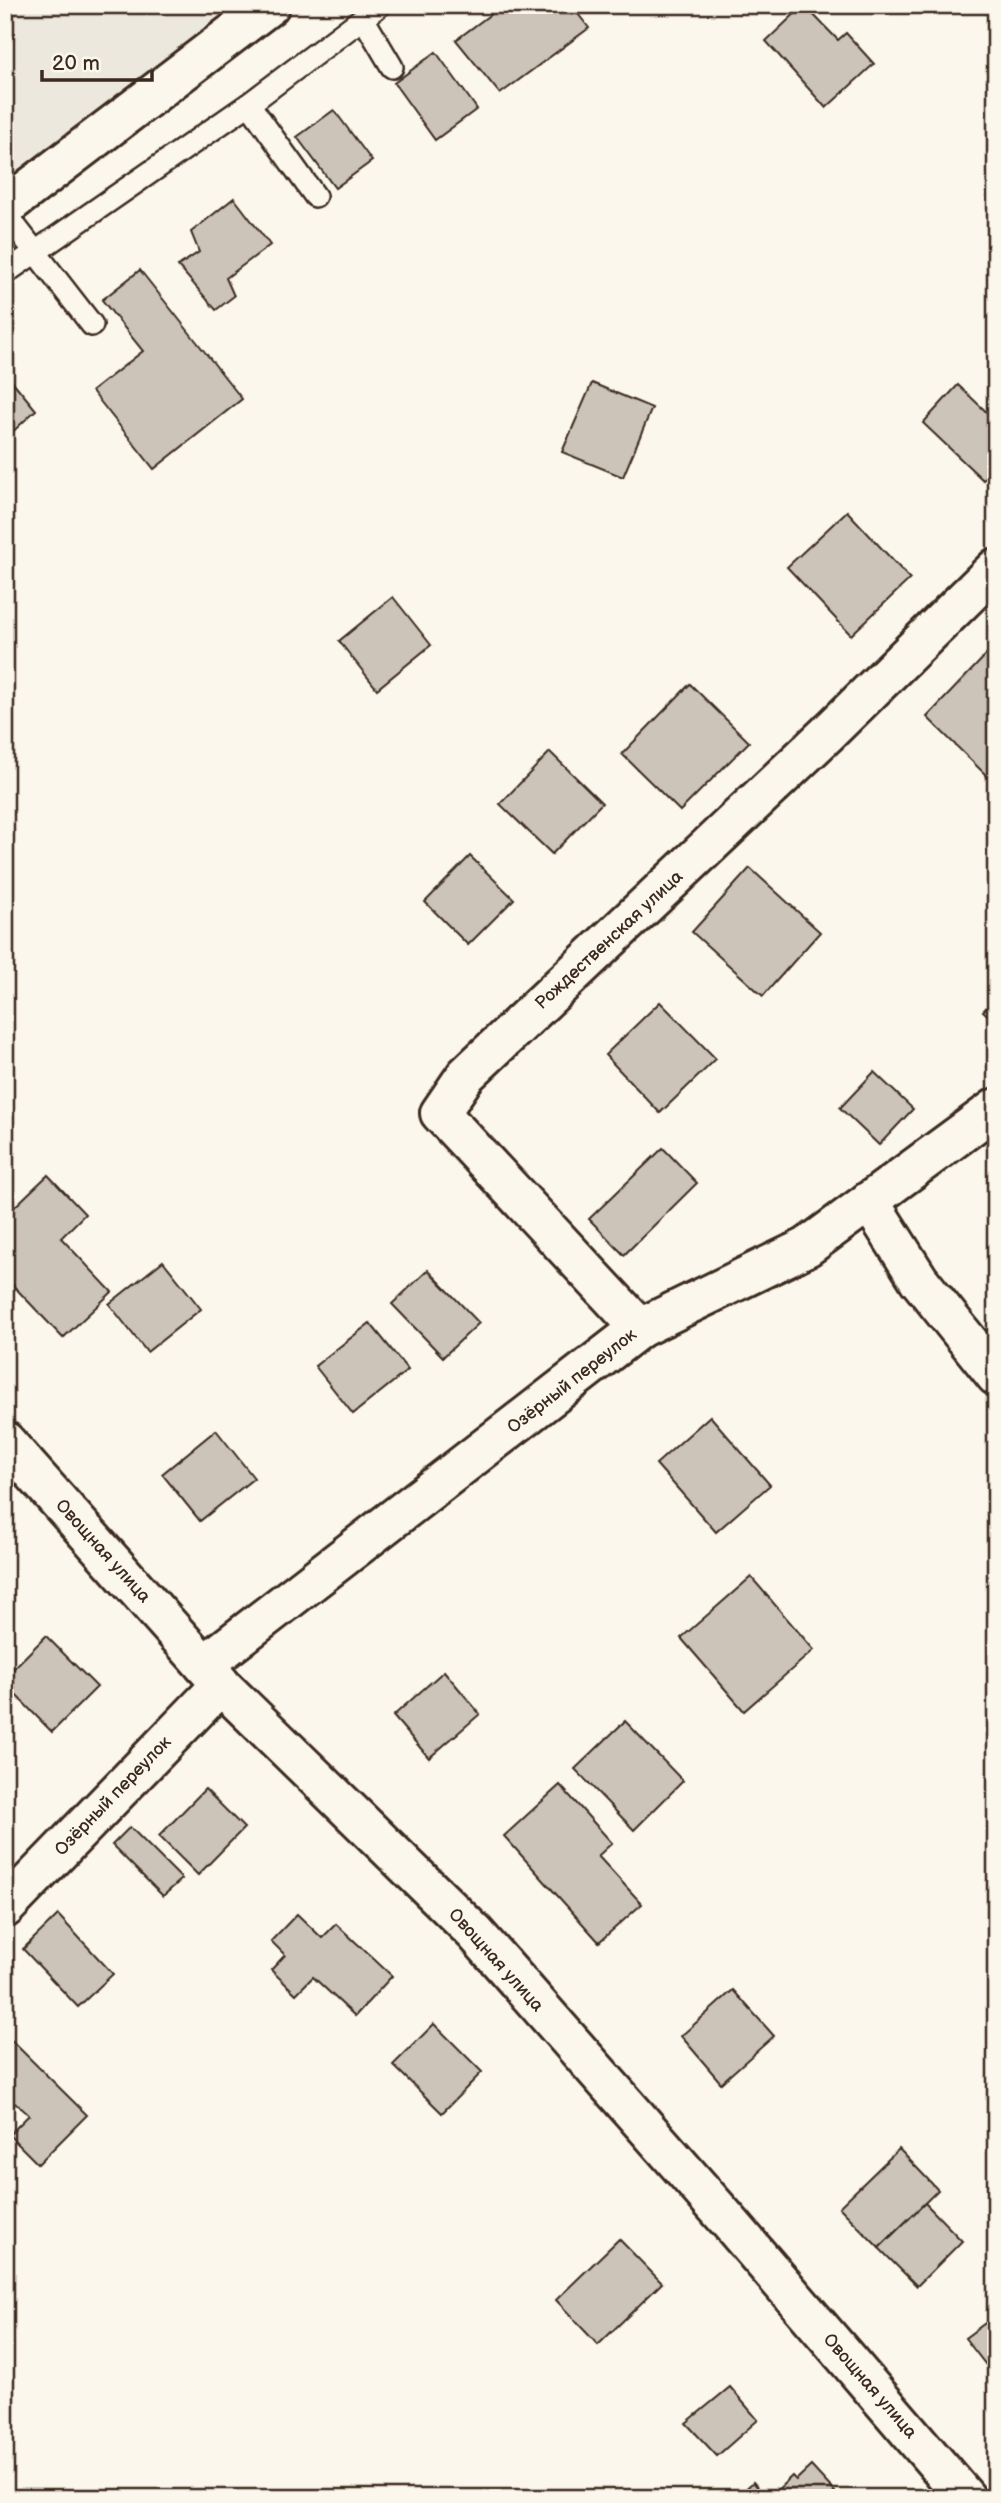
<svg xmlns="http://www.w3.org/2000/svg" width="1001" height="2503" viewBox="0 0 1001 2503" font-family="'Balsamiq Sans',sans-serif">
	<rect width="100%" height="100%" fill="#fbf7ec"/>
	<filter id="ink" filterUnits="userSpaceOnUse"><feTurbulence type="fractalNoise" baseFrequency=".0143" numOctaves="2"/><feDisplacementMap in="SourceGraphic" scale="14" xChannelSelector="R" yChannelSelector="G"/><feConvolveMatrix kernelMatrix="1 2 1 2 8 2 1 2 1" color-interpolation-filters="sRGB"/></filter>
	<g filter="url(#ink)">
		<path fill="#ede8dd" d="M 5,5 L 239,5 L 5,188 Z"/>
		<g fill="#ccc4b9" stroke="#3b2a1e" stroke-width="2">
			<path d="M 503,5 L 571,5 L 589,28 L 500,94 L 456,40 Z"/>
			<path d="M 804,5 L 838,40 L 846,33 L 874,64 L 826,108 L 766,41 Z"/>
			<path d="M 436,52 L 477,109 L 435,140 L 394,83 Z"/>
			<path d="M 334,110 L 372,161 L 335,188 L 297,137 Z"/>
			<path d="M 234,198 L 270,245 L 226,278 L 234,296 L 216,310 L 178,266 L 199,252 L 191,232 Z"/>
			<path d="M 140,270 L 242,399 L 154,469 L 92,391 L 143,351 L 102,300 Z"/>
			<path d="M 8,376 L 36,410 L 5,439 L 5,378 Z"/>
			<path d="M 592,383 L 652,408 L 623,477 L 562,452 Z"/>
			<path d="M 958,385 L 996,421 L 996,467 L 983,480 L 923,423 Z"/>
			<path d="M 847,511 L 910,579 L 851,635 L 787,567 Z"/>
			<path d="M 393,597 L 431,645 L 377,689 L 339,641 Z"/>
			<path d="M 987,654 L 996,663 L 996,777 L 992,781 L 927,717 Z"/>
			<path d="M 690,684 L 749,742 L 680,811 L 622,754 Z"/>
			<path d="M 550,752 L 602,803 L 552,854 L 500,804 Z"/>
			<path d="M 470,856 L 514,899 L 468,945 L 425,902 Z"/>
			<path d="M 750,868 L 820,932 L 763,996 L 692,932 Z"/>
			<path d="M 996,998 L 996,1023 L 983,1011 Z"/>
			<path d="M 660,1002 L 716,1059 L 660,1113 L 605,1055 Z"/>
			<path d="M 874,1072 L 913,1109 L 879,1145 L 840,1108 Z"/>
			<path d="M 663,1148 L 697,1183 L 624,1255 L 589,1219 Z"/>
			<path d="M 48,1175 L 85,1214 L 61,1238 L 112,1292 L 63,1338 L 5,1277 L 5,1216 Z"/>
			<path d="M 163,1261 L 201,1309 L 147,1352 L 109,1304 Z"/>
			<path d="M 428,1270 L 479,1323 L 443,1357 L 392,1304 Z"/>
			<path d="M 370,1323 L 408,1370 L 353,1414 L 315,1366 Z"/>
			<path d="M 710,1416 L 770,1485 L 716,1532 L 656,1464 Z"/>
			<path d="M 216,1430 L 254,1478 L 200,1521 L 162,1474 Z"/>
			<path d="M 751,1577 L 814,1650 L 744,1711 L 681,1638 Z"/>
			<path d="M 46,1636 L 97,1687 L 52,1732 L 5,1684 L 5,1677 Z"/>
			<path d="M 444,1671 L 480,1714 L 429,1758 L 393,1716 Z"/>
			<path d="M 625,1721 L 683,1781 L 634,1830 L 575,1769 Z"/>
			<path d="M 560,1785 L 612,1843 L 598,1856 L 642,1904 L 599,1942 L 504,1836 Z"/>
			<path d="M 205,1789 L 244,1828 L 198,1875 L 159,1836 Z"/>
			<path d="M 130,1827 L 182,1879 L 163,1896 L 112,1845 Z"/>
			<path d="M 297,1914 L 322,1938 L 336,1924 L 392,1976 L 355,2016 L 313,1977 L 296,1994 L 271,1970 L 285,1955 L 271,1941 Z"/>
			<path d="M 58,1915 L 113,1974 L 78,2007 L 23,1949 Z"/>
			<path d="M 733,1990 L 774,2036 L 721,2083 L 681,2036 Z"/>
			<path d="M 434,2024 L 482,2072 L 442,2113 L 393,2065 Z"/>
			<path d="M 5,2034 L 87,2115 L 38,2164 L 9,2135 L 29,2115 L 16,2103 L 5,2113 Z"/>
			<path d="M 899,2149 L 938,2190 L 879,2248 L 839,2207 Z"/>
			<path d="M 925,2203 L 962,2241 L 917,2286 L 879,2248 Z"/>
			<path d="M 619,2239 L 662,2283 L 598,2345 L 556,2300 Z"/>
			<path d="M 996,2315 L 996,2378 L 965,2338 Z"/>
			<path d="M 730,2387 L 758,2420 L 717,2456 L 686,2423 Z"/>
			<path d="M 811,2466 L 835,2492 L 829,2498 L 769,2498 L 792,2476 L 796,2480 Z"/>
			<path d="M 753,2482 L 767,2498 L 736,2498 Z"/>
		</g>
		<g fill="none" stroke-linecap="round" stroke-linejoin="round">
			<g stroke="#3b2a1e" stroke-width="26">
				<g id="service">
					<path d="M 363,18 L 392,67"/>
					<path d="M 249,104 L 315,196"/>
					<path d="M 5,213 L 92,325"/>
					<path d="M 5,273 L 249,104 L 380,5"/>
				</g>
			</g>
			<g stroke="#3b2a1e" stroke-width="44">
				<g id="minor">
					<path d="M 5,207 L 270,5"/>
					<path d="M 869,1201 L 919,1280 L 996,1376"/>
					<path d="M 640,1328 L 440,1113 L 466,1075 L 828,733 L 996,568"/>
					<path d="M 5,1441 L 220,1683"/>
					<path d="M 204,1665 L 640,1328 L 807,1247 L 996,1108"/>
				</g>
			</g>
			<g stroke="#3b2a1e" stroke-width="44">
				<path id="tertiary" d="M 5,1908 L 221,1685 L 475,1933 L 725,2217 L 966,2498"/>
			</g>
			<use href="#service" stroke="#fbf7ec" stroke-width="21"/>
			<use href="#minor" stroke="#fbf7ec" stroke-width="38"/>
			<use href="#tertiary" stroke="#fbf7ec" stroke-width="38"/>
		</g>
	</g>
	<g text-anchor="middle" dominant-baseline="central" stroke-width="6" stroke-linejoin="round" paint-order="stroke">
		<g font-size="18" fill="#3b2a1e" stroke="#fbf7ec">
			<text transform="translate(609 940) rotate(-43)">Рождественская улица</text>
			<text transform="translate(572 1381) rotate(-38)">Озёрный переулок</text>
			<text transform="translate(103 1551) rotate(48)">Овощная улица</text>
			<text transform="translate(113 1796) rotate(-46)">Озёрный переулок</text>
			<text transform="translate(496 1960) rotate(48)">Овощная улица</text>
			<text transform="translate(870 2386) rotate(49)">Овощная улица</text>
		</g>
	</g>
	<rect width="1001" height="2503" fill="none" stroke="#fbf7ec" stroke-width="28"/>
	<rect x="14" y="14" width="973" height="2475" fill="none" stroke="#3b2a1e" stroke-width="2.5" filter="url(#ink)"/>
	<path d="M42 70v10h110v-10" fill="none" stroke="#3b2a1e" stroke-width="3.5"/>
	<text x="52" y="70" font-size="21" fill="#3b2a1e" stroke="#fbf7ec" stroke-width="5" paint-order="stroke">20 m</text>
</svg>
